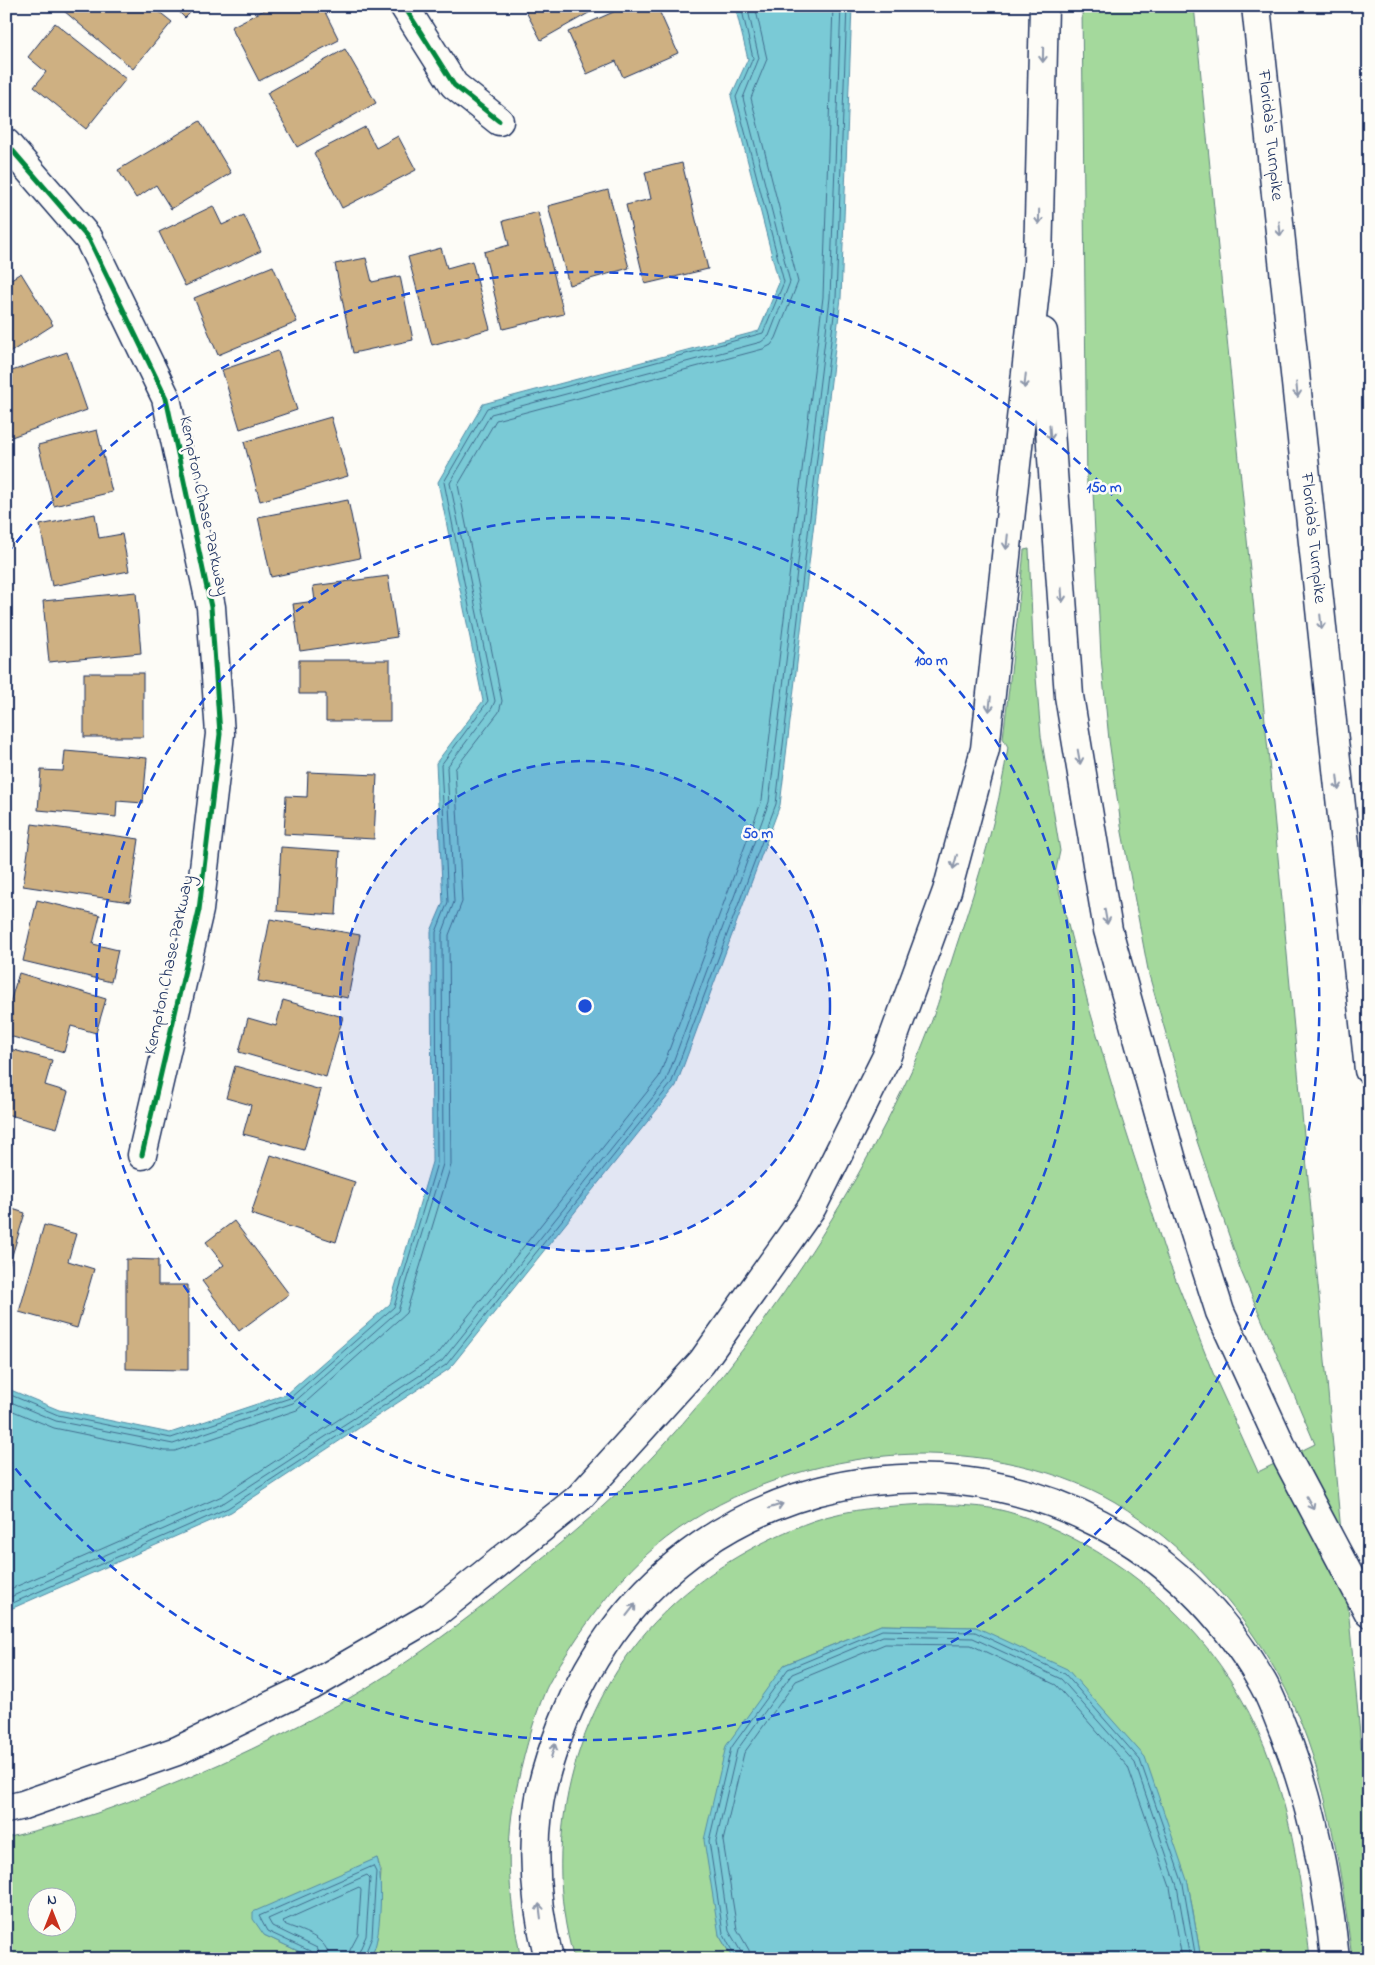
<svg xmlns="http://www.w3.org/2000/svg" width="1375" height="1965" viewBox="0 0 1375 1965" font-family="'Indie Flower',sans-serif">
	<rect width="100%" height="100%" fill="#fdfcf7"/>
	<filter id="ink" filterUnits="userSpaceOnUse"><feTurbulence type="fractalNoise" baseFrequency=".02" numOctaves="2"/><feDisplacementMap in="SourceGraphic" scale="10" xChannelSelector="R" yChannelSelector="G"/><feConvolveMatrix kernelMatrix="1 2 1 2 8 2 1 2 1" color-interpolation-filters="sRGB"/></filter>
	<g filter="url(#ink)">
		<g fill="#a4d99c" stroke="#60847d" fill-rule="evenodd">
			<path d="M 1082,6 L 1194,6 L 1269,761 L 1369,1831 L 1369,1959 L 1352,1959 C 1341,1866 1324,1755 1277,1673 C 1238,1604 1182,1543 1115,1502 C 1051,1464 958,1448 885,1456 C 803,1464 718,1494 654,1548 C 623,1574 599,1606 577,1638 C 566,1655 554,1672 546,1689 C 532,1723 522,1761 515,1796 C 504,1849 510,1906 521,1959 L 366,1959 L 373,1952 L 377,1938 L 381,1871 L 377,1858 L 339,1876 L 264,1935 L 315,1959 L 6,1959 L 6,1838 C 36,1830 68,1823 97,1813 C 181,1784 263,1746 341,1703 C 404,1667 464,1622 520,1576 C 553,1549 586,1523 616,1494 C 737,1376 845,1216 915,1063 C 932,1025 944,984 957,944 C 979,879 998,815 1008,747 L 1003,738 L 1017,622 L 1024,550 L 1029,549 L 1033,642 L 1041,736 L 1060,851 L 1055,874 L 1090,1011 L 1122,1119 L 1166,1255 L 1213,1373 L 1258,1472 L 1315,1444 L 1241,1271 L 1197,1141 L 1149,975 L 1122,832 L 1109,740 L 1101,657 L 1093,492 L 1087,489 ZM 38,1898 L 68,1898 L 68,1928 L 38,1928 Z"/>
			<path d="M 928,1504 C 951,1505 974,1505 996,1509 C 1025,1515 1054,1528 1080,1542 C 1171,1591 1238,1669 1272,1766 C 1294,1828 1303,1894 1310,1959 L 1201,1959 L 1188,1883 L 976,1627 L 881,1625 L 784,1665 L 719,1935 L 733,1959 L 574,1959 C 538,1836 577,1693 671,1606 C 710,1569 763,1539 813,1521 C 850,1508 890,1506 928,1504 Z"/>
		</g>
		<g fill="#7acad6" stroke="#548ca6">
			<path d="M 735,6 L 852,6 L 841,298 L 780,805 L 676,1086 L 449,1369 L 231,1512 L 6,1611 L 6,1388 L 59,1410 L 170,1433 L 287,1394 L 390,1304 L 432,1162 L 431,931 L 443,903 L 436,763 L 483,701 L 438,482 L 483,404 L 759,331 L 779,283 L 731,96 L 748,59 Z"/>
			<path d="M 881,1625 L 976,1627 L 1067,1669 L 1145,1757 L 1188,1883 L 1201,1959 L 733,1959 L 719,1935 L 704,1840 L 726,1746 L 784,1665 Z"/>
			<path d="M 377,1858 C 383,1875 381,1933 374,1950 C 372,1953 369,1956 366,1959 L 315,1959 L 264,1935 L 253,1919 L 253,1912 Z"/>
		</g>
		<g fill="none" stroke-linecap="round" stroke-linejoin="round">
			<g stroke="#416d8e" stroke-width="1">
				<path d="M 6,1393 L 58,1415 L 171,1438 L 290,1398 L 394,1307 L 437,1163 L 436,932 L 448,902 L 441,765 L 488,701 L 444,482 L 487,408 L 763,333 L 784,282 L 736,97 L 753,58 L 741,6"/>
				<path d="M 6,1400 L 56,1421 L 173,1444 L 293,1403 L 398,1311 L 443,1164 L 442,934 L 454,902 L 447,767 L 492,708 L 495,701 L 450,483 L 491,414 L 761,342 L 769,336 L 790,282 L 743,98 L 759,58 L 747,6"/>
				<path d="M 6,1408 L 54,1428 L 165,1451 L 175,1451 L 297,1410 L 406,1313 L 451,1165 L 449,935 L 462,902 L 455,769 L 499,712 L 502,701 L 458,485 L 496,420 L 763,349 L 771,345 L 776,338 L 798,282 L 751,98 L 767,59 L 755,6"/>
				<path d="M 6,1591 L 222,1496 L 437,1355 L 659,1077 L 762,800 L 823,297 L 833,6"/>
				<path d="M 6,1599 L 225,1502 L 442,1361 L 666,1081 L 769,802 L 830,298 L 841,6"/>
				<path d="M 6,1606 L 228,1508 L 446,1365 L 671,1084 L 776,804 L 836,298 L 847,6"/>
				<path d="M 316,1959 L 312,1952 L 267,1931 L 259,1916 L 373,1866 L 376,1872 L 372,1937 L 363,1959"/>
				<path d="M 322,1959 L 317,1948 L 272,1926 L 268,1919 L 367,1875 L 370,1878 L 366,1936 L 356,1959"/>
				<path d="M 329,1959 C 329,1937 300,1931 284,1924 L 283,1921 L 359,1887 L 361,1890 L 358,1935 L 350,1950 L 349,1959"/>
				<path d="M 736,1959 L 723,1933 L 709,1841 L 731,1748 L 788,1669 L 882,1630 L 975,1632 L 1065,1674 L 1140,1760 L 1183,1884 L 1196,1959"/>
				<path d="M 743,1959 L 741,1952 L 729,1931 L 716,1841 L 737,1750 L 792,1674 L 883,1636 L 973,1638 L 1061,1679 L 1135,1763 L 1177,1886 L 1190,1959"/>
				<path d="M 750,1959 L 749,1950 L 737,1929 L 723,1841 L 744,1753 L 796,1681 L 885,1644 L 971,1645 L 1056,1685 L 1128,1767 L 1170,1887 L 1182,1959"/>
			</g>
		</g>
		<g fill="#ceb082" stroke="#1b2f5e">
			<path d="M 68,6 L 152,6 L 172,22 L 133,69 L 64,11 Z"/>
			<path d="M 173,6 L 197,6 L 185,18 Z"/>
			<path d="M 272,6 L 322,6 L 339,40 L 259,81 L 231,27 Z"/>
			<path d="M 523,6 L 601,6 L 541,40 Z"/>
			<path d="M 627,6 L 657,6 L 678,53 L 623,77 L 616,61 L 587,74 L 568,32 Z"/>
			<path d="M 55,23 L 126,79 L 86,129 L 34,87 L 46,72 L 28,57 Z"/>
			<path d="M 345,49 L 376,103 L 297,147 L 267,93 Z"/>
			<path d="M 200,121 L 231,173 L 171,209 L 156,185 L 136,198 L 118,170 Z"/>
			<path d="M 365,127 L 376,148 L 398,136 L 416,170 L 342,208 L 314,153 Z"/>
			<path d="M 682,163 L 708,269 L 645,284 L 626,205 L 651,199 L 645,172 Z"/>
			<path d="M 608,190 L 629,268 L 569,285 L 548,206 Z"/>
			<path d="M 213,206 L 222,225 L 244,215 L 261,251 L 185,286 L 159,232 Z"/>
			<path d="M 538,212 L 564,314 L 503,329 L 484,252 L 509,245 L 503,221 Z"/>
			<path d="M 441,248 L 447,268 L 472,261 L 490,329 L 432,345 L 408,257 Z"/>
			<path d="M 366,258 L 372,282 L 400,276 L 413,340 L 353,353 L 335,264 Z"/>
			<path d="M 273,266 L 297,322 L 218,355 L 194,298 Z"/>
			<path d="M 21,273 L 53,325 L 6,355 L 6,282 Z"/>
			<path d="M 278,351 L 297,410 L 240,429 L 222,370 Z"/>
			<path d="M 67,352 L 87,410 L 6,439 L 6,373 Z"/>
			<path d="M 331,417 L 348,476 L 260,501 L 244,442 Z"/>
			<path d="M 97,430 L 112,492 L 54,506 L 38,445 Z"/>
			<path d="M 348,500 L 360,558 L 271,577 L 258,517 Z"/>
			<path d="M 95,514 L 99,538 L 122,534 L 129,571 L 52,586 L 40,525 Z"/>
			<path d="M 388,576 L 397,637 L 300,651 L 293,604 L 315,601 L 313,586 Z"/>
			<path d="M 136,592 L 141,653 L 49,662 L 43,601 Z"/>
			<path d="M 299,660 L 390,660 L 390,721 L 326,721 L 326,694 L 299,694 Z"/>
			<rect x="84" y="673" width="59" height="64"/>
			<path d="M 65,751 L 147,758 L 143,803 L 117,801 L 116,817 L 38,810 L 41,770 L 63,771 Z"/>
			<path d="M 308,772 L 377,775 L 374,839 L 284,834 L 286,796 L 307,797 Z"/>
			<path d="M 32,824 L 139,839 L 130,902 L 23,886 Z"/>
			<path d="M 281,847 L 340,851 L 336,915 L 277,911 Z"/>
			<path d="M 37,900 L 100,915 L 93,944 L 118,950 L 111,982 L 23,961 Z"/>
			<path d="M 270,919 L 360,935 L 348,998 L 258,981 Z"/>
			<path d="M 19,973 L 106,999 L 96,1033 L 71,1026 L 64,1052 L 6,1035 L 6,1015 Z"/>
			<path d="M 283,1000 L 343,1017 L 326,1077 L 239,1052 L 248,1018 L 276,1026 Z"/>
			<path d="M 6,1048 L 52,1060 L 45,1085 L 68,1092 L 57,1128 L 6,1114 Z"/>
			<path d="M 235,1066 L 321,1090 L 304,1150 L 243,1134 L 251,1105 L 226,1098 Z"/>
			<path d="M 271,1155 L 355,1182 L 336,1242 L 251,1214 Z"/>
			<path d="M 6,1207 L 25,1213 L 6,1275 Z"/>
			<path d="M 234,1221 L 289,1294 L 239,1331 L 202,1281 L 224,1265 L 206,1242 Z"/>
			<path d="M 44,1225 L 76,1234 L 68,1261 L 94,1269 L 77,1328 L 19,1312 Z"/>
			<path d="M 126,1259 L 158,1260 L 158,1285 L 188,1285 L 188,1370 L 126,1369 Z"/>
		</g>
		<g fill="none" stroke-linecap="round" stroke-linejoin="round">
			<g stroke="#1b2f5e" stroke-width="31">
				<g id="minor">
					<path d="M 404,6 L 454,85 L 499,121"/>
					<path d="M 6,143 L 89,239 L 166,398 L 211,607 L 220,734 L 199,910 L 142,1155"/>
				</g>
			</g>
			<g stroke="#1b2f5e" stroke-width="31">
				<g id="motorway">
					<path id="s1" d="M 1256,6 L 1369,1070"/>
					<path d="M 1043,332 L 1069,696 L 1108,930 L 1173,1164 L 1220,1312 L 1288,1460 L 1369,1613"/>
					<path d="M 6,1809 L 23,1805 L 177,1751 L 311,1686 L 432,1616 L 579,1498 L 702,1362 L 812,1207 L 886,1058 L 947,891 L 985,749 L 1038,263 L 1044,6"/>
					<path d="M 549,1959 C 537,1912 532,1860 538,1811 C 541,1782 552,1751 563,1723 C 685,1413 1097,1397 1261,1680 C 1271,1696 1277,1715 1284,1732 C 1313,1805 1327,1881 1335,1959"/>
				</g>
			</g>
			<use href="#minor" stroke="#fdfcf7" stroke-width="28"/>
			<use href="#motorway" stroke="#fdfcf7" stroke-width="28"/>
			<g stroke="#fdfcf7" stroke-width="8">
				<g id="cycleway">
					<path d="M 404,6 L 454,85 L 499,121"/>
					<path d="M 6,143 L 89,239 L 166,398 L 211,607 L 220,734 L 199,910 L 142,1155"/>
				</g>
			</g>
			<use href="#cycleway" stroke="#00873e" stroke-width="5"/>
		</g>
		<defs><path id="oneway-shaft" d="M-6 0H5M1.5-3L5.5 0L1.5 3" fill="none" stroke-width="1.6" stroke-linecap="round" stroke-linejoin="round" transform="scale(1.25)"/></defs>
		<g stroke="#8c96aa">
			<use href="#oneway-shaft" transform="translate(1043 55) rotate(91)"/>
			<use href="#oneway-shaft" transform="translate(1039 217) rotate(91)"/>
			<use href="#oneway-shaft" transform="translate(1280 229) rotate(84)"/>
			<use href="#oneway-shaft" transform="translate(1025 381) rotate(96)"/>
			<use href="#oneway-shaft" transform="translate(1297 390) rotate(84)"/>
			<use href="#oneway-shaft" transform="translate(1050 433) rotate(86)"/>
			<use href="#oneway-shaft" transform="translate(1007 542) rotate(96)"/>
			<use href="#oneway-shaft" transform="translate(1062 595) rotate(86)"/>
			<use href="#oneway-shaft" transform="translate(1321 622) rotate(84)"/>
			<use href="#oneway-shaft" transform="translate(990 704) rotate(96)"/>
			<use href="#oneway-shaft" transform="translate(1079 757) rotate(80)"/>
			<use href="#oneway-shaft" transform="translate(1338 783) rotate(84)"/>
			<use href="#oneway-shaft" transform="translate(955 862) rotate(105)"/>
			<use href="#oneway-shaft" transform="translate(1106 917) rotate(80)"/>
			<use href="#oneway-shaft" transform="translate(1310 1503) rotate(62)"/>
			<use href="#oneway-shaft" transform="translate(776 1506) rotate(-17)"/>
			<use href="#oneway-shaft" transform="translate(631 1610) rotate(-52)"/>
			<use href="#oneway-shaft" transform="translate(553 1751) rotate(-73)"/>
			<use href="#oneway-shaft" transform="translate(540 1911) rotate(-97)"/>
		</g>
	</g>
	<circle cx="585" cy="1006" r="245" fill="#1d4ed8" fill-opacity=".12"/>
	<g fill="none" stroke="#1d4ed8" stroke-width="2.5" stroke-dasharray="9 6">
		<circle cx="585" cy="1006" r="245"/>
		<circle cx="585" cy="1006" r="489"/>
		<path d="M7 554A734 734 0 1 1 7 1458"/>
	</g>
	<g text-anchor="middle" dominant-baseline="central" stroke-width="5" stroke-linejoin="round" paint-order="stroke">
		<g font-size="18" fill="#1b2f5e" stroke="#fdfcf7">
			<text stroke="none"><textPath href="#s1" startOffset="130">Florida's Turnpike</textPath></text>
			<text transform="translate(203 506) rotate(78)">Kempton Chase Parkway</text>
			<text stroke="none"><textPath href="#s1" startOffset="535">Florida's Turnpike</textPath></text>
			<text transform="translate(170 965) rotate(-78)">Kempton Chase Parkway</text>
		</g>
	</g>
	<circle cx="585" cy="1006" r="8" fill="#1d4ed8" stroke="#fdfcf7" stroke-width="2.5"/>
	<g font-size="15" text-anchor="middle" font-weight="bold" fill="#1d4ed8" stroke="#fdfcf7" stroke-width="5" stroke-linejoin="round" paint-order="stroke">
		<text x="1104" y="492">150 m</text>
		<text x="931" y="665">100 m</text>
		<text x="758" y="838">50 m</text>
	</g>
	<rect width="1375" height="1965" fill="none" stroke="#fdfcf7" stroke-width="25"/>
	<rect x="12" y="12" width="1350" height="1940" fill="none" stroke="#1b2f5e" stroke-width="2" filter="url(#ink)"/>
	<g transform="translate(52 1912)"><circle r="24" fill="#fdfcf7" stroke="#a3aaba"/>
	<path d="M0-4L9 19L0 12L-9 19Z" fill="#c8321e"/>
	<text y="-8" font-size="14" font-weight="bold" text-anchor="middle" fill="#1b2f5e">N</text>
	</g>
</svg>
